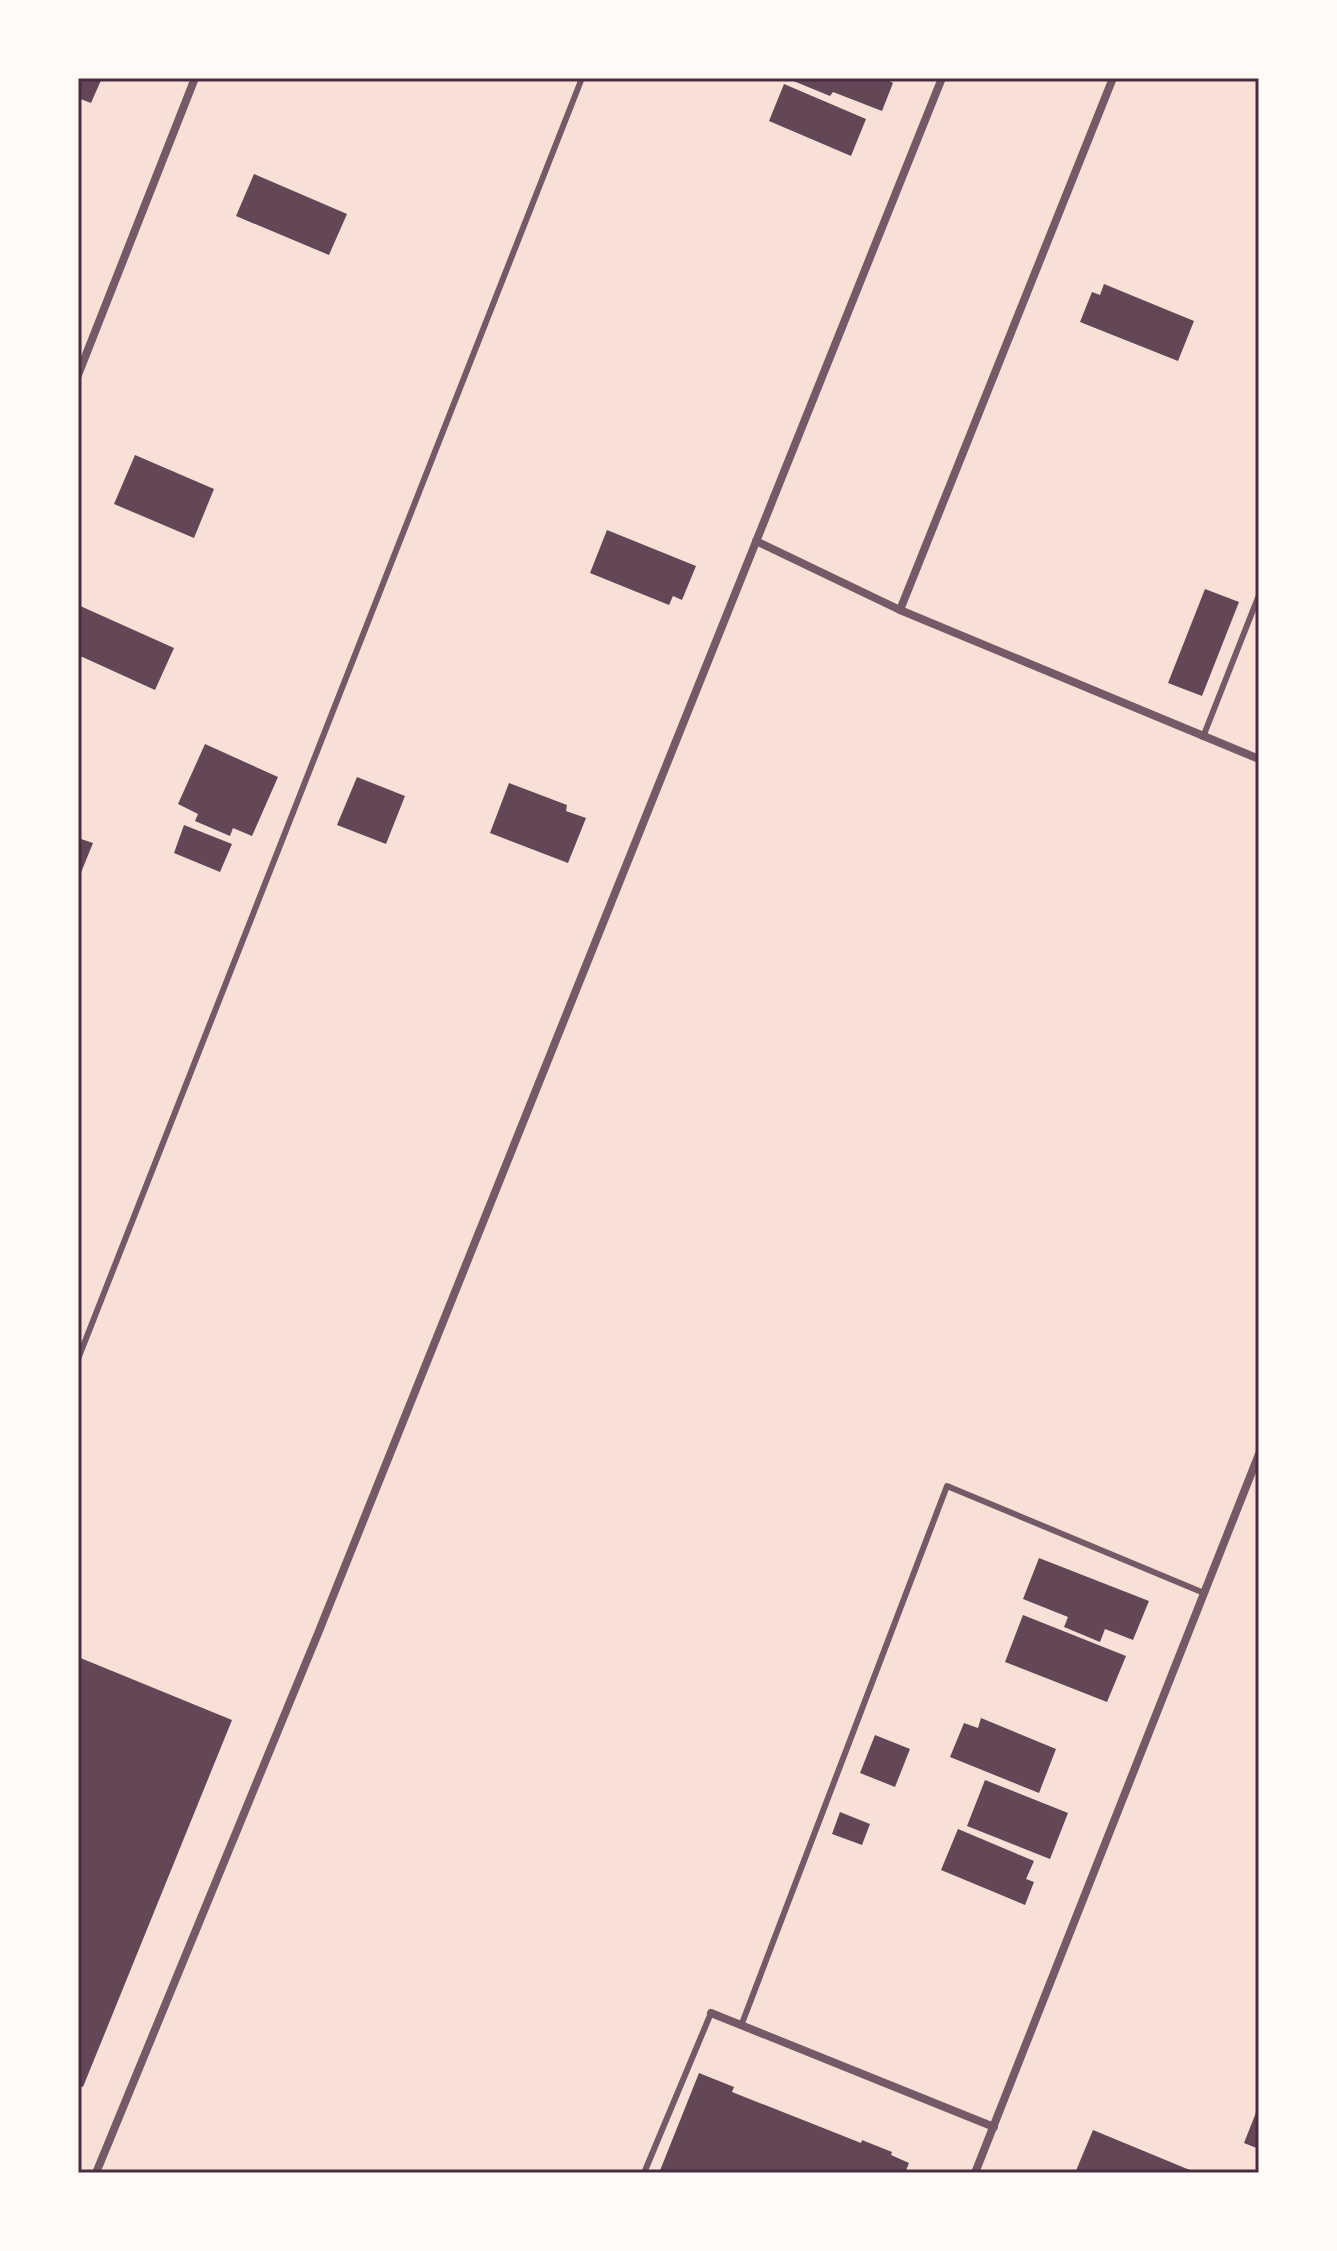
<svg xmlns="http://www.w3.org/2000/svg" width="1337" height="2251" viewBox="0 0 1337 2251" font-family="Poppins,sans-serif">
	<rect width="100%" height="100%" fill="#f7e1d7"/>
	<g fill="#644757">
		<path d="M 78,78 L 102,78 L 91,103 L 78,98 Z"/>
		<path d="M 786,78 L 884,78 L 893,83 L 882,111 L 833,92 L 830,96 Z"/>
		<path d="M 784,84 L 866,119 L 851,156 L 769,121 Z"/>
		<path d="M 254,174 L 347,214 L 329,255 L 236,216 Z"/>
		<path d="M 1104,284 L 1194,321 L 1178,361 L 1080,322 L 1092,292 L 1100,295 Z"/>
		<path d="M 135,455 L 214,489 L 194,538 L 114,504 Z"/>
		<path d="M 607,530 L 696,566 L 682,600 L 673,596 L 669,605 L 590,573 Z"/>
		<path d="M 1205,589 L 1239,602 L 1202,696 L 1168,683 Z"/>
		<path d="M 78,605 L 174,648 L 155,690 L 78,655 Z"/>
		<path d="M 205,744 L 278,777 L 252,836 L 233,828 L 230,836 L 195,821 L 198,814 L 178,804 Z"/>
		<path d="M 357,777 L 405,796 L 386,844 L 337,825 Z"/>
		<path d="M 509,783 L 567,805 L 566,811 L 586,818 L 568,863 L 490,833 Z"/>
		<path d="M 184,825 L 232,844 L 220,872 L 174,853 Z"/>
		<path d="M 78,838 L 93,843 L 78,880 Z"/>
		<path d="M 1039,1558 L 1149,1601 L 1133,1640 L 1105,1629 L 1100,1642 L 1064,1627 L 1068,1617 L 1023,1599 Z"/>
		<path d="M 1023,1615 L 1126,1656 L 1107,1702 L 1005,1662 Z"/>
		<path d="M 78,1657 L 232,1720 L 83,2087 L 78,2085 Z"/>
		<path d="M 981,1718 L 1056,1749 L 1039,1793 L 950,1757 L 964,1723 L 978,1728 Z"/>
		<path d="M 875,1735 L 910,1749 L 895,1787 L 860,1773 Z"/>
		<path d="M 985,1780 L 1068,1813 L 1050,1859 L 967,1826 Z"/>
		<path d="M 840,1812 L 870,1824 L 862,1845 L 832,1834 Z"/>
		<path d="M 958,1829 L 1034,1861 L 1026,1879 L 1034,1882 L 1025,1905 L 941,1870 Z"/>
		<path d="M 699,2073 L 734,2087 L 732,2092 L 861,2143 L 862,2140 L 892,2152 L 891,2155 L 909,2163 L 905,2173 L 659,2173 Z"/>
		<path d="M 1259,2105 L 1259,2149 L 1244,2143 Z"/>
		<path d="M 1093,2130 L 1197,2173 L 1075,2173 Z"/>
	</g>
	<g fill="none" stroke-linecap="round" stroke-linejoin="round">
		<g stroke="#755966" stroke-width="6">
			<path d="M 1203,737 L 1259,595"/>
			<path d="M 78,1359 L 582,78"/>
			<path d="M 741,2026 L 947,1486 L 1204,1593"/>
			<path d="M 644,2173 L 711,2013"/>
		</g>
		<g stroke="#755966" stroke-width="8">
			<path d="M 78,375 L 195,78"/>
			<path d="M 756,541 L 900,610 L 1259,759"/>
			<path d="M 900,610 L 1113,78"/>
			<path d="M 711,2013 L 994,2127"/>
			<path d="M 96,2173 L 319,1631 L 942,78"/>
			<path d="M 975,2173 L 1259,1454"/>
		</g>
	</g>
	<rect width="1337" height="2251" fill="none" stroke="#fffaf5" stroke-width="160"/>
	<rect x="80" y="80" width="1177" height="2091" fill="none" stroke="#4a2c40" stroke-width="3"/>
</svg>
